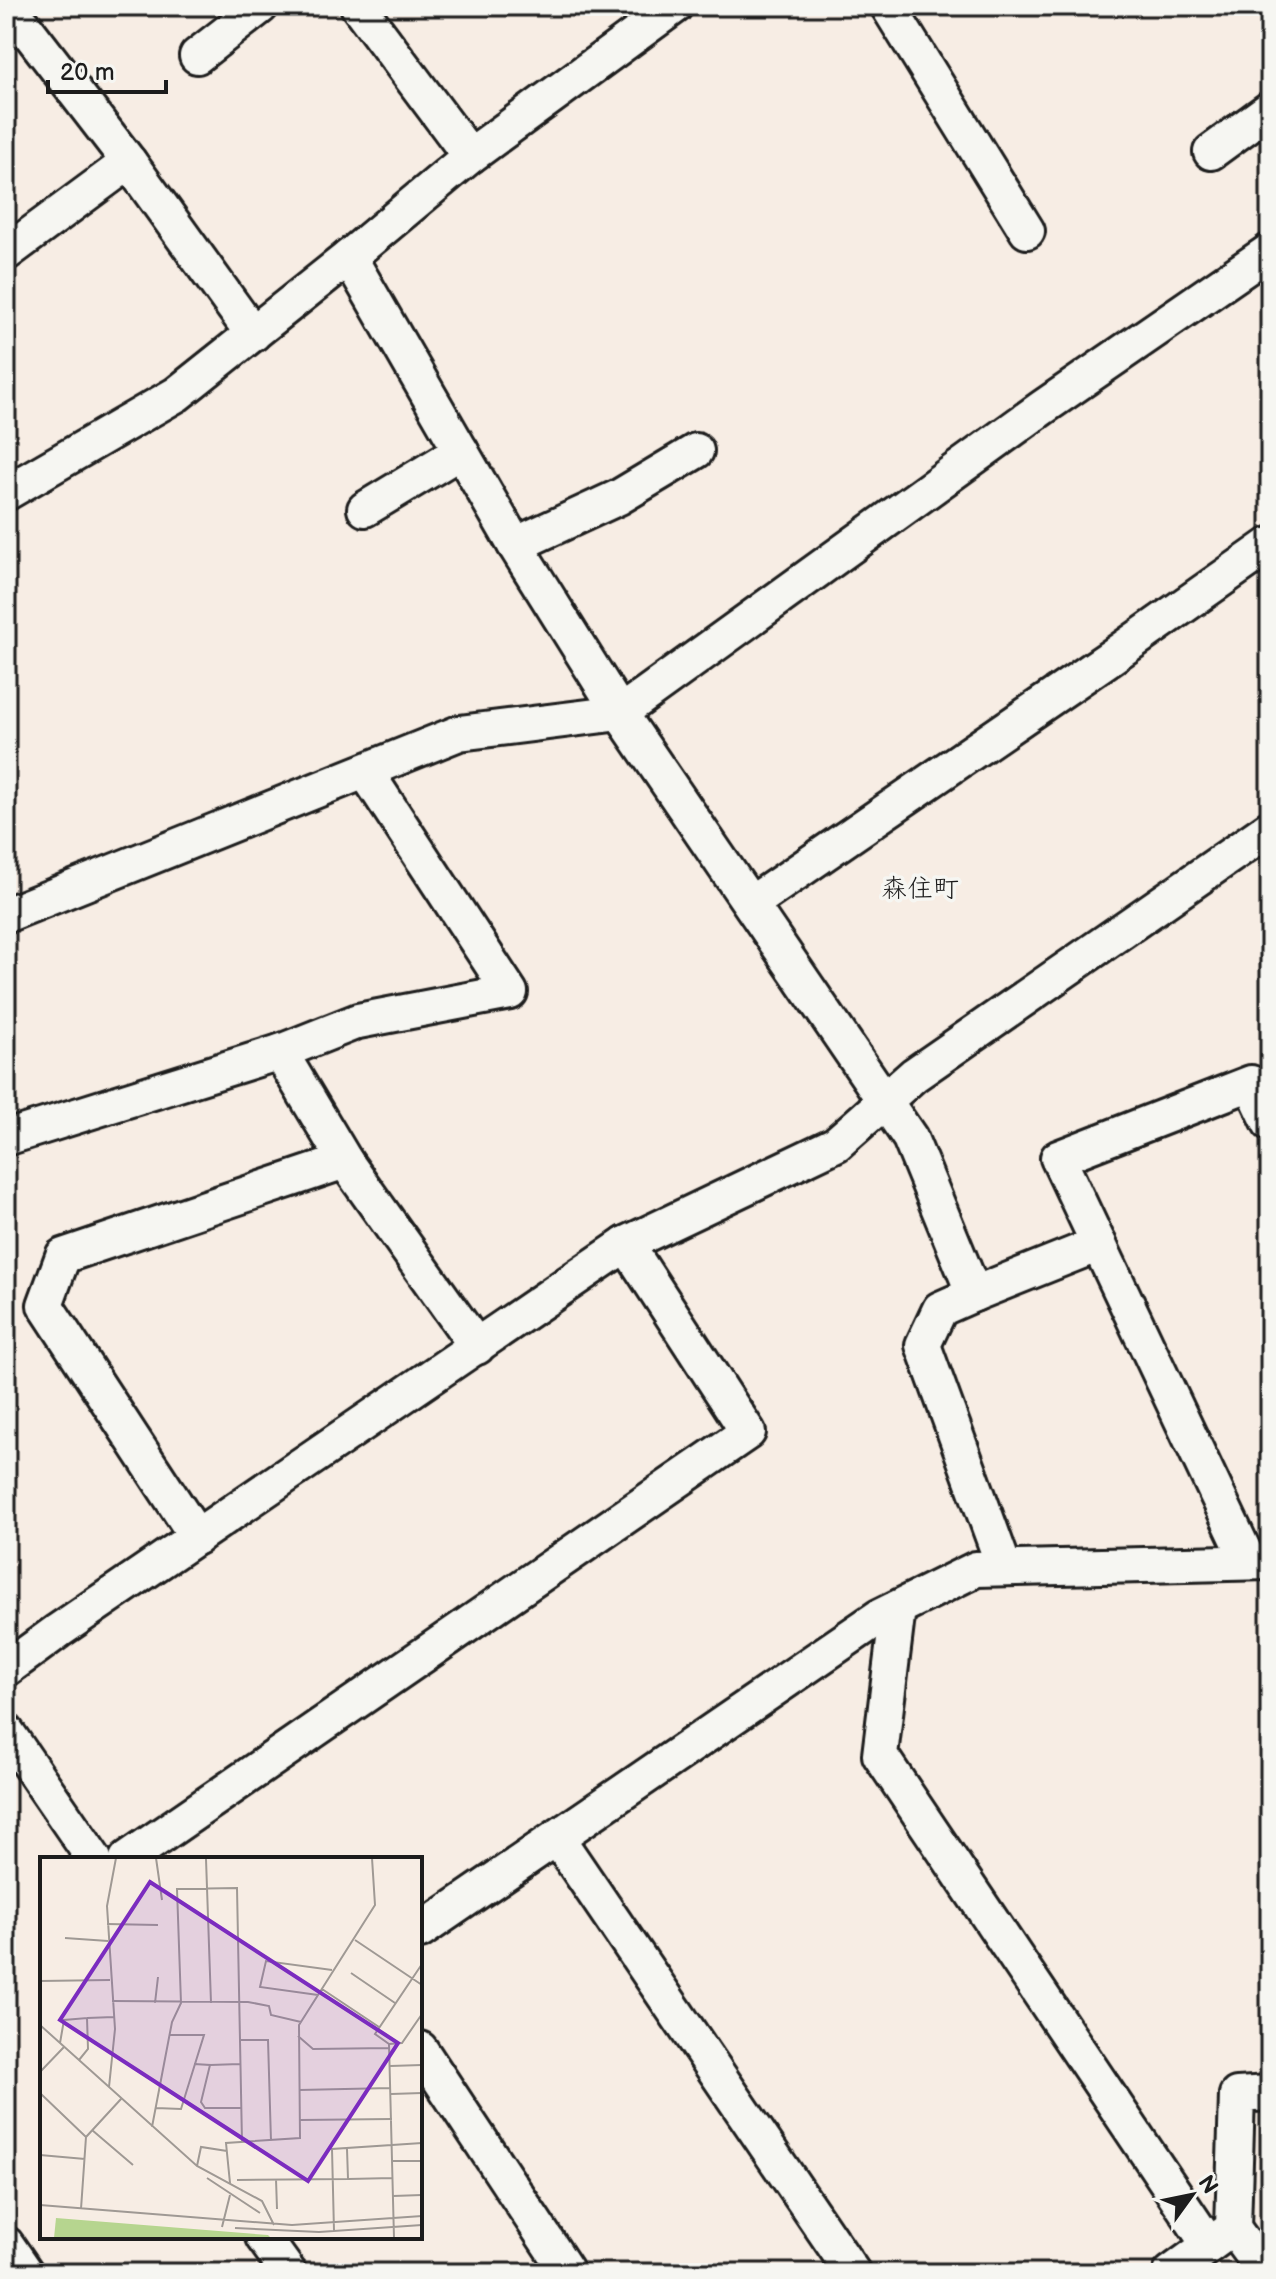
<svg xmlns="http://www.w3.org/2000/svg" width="1276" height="2279" viewBox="0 0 1276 2279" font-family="'Balsamiq Sans','Klee One',sans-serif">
	<rect width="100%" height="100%" fill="#f7ede4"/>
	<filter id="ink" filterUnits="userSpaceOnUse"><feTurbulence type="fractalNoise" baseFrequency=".0125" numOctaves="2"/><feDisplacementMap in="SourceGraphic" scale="16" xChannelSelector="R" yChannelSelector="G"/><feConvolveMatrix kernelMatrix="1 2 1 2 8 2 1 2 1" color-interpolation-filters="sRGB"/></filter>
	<g filter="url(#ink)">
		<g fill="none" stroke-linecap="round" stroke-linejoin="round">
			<g stroke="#1c1c1c" stroke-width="40">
				<g id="minor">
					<path d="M 358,6 L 470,156"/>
					<path d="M 888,6 L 1027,231"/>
					<path d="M 6,27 L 22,23 L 129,162 L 6,253"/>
					<path d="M 197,56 L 261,6"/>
					<path d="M 1211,152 L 1270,109"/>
					<path d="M 129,162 L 253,334"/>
					<path d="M 349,257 L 515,545 L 620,713 L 910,1138 L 974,1294 L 940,1309 L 923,1345 L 1004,1567"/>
					<path d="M 6,493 L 177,394 L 349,257 L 470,156 L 675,6"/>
					<path d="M 365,509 L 461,451"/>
					<path d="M 515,545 L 619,497 L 696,451"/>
					<path d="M 752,903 L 1111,657 L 1270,545"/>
					<path d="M 6,915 L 459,733 L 620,713 L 1042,408 L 1270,251"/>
					<path d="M 6,1138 L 280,1052 L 358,1021 L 510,992 L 366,772"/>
					<path d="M 345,1161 L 477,1347"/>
					<path d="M 974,1294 L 1099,1244"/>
					<path d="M 197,1537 L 45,1305 L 63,1256 L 345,1161 L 280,1052"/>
					<path d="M 1249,1562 L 1058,1158 L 1251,1083 L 1270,1123"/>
					<path d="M 898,1608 L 880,1755 L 1209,2245"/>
					<path d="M 6,1669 L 58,1631 L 626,1244 L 836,1144 L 914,1075 L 1270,828"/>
					<path d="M 6,1731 L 94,1859"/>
					<path d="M 557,1838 L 853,2273"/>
					<path d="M 127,1859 L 748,1432 L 626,1244"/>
					<path d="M 420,1931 L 879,1617 L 976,1569 L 1270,1562"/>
					<path d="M 420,2049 L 568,2273"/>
					<path d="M 1233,2228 L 1266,2273"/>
					<path d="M 263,2237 L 289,2273"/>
					<path d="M 6,2244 L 26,2273"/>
					<path d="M 1171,2273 L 1233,2228 L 1237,2095 L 1270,2093"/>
				</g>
			</g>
			<use href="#minor" stroke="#f6f6f2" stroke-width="34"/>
		</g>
	</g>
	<g text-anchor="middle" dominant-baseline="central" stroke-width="7" stroke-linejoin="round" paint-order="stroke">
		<g font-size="26" fill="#1c1c1c" stroke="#f6f6f2">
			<text x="920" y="889">森住町</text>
		</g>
	</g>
	<g transform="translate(40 1857)">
		<rect width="382" height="382" fill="#f7ede4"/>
		<path d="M 16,361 L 228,378 L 231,381 L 14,381 Z" fill="#b6d58f"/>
		<path fill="none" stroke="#9f9994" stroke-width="2" d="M 66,1 L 193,1M 116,1 L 122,43M 166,2 L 171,146M 67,67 L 118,68M 25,81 L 68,84M 315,83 L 382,128M 311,116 L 355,146M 0,124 L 70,123M 282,132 L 339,170M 278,138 L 220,130 L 226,104 L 292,113M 72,144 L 208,145 L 229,149 L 231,158 L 261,165M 115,146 L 118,120M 47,161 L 74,160M 0,168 L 157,309 L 222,344 L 234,368M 258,179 L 273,192 L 349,191M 199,183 L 228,183 L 231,284M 20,186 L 24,163 L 47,161 L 48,192 L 39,203M 349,187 L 362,186 L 382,157M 154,207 L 170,208 L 161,245 L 165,251 L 201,251M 170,208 L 200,207M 350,209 L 382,208M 0,215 L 24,190M 69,230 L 75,172 L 67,49 L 76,1M 259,233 L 351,231M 0,236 L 46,280M 351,237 L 382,236M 116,251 L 141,252 L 164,178 L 130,178M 260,263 L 352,262M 112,270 L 132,165 L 141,146 L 137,32 L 197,31 L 202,285M 52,273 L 93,308M 0,298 L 45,302M 353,304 L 382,304M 157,309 L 161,290 L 187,294M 167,321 L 220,356M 236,322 L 237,352M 308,322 L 353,321M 197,323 L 308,322 L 307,292M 190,326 L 186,286 L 260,281 L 259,168 L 335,48 L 332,1M 353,339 L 382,338M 0,348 L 252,368 L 382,359M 41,352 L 46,280 L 81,242M 182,370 L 190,338M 195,371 L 279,375 L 382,368M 294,374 L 292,292 L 382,286M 354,381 L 349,187 L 335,177 L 382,107"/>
		<path fill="#7b2cbf" fill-opacity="0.15" stroke="#7b2cbf" stroke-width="4" d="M 110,25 L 358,186 L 268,324 L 20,163 Z"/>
		<rect width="382" height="382" fill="none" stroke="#1c1c1c" stroke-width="4"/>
	</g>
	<rect width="1276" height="2279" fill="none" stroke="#f6f6f2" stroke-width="32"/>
	<rect x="16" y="16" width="1244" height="2247" fill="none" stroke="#1c1c1c" stroke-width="3" filter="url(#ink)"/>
	<g transform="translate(1192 2195) rotate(57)" stroke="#f6f6f2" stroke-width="6" paint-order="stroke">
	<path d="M0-6L14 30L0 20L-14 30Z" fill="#1c1c1c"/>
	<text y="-12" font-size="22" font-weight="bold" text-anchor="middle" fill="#1c1c1c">N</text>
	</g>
	<path d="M48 80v12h118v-12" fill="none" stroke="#1c1c1c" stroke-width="4"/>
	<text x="60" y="80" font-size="24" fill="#1c1c1c" stroke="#f6f6f2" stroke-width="6" paint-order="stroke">20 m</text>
</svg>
